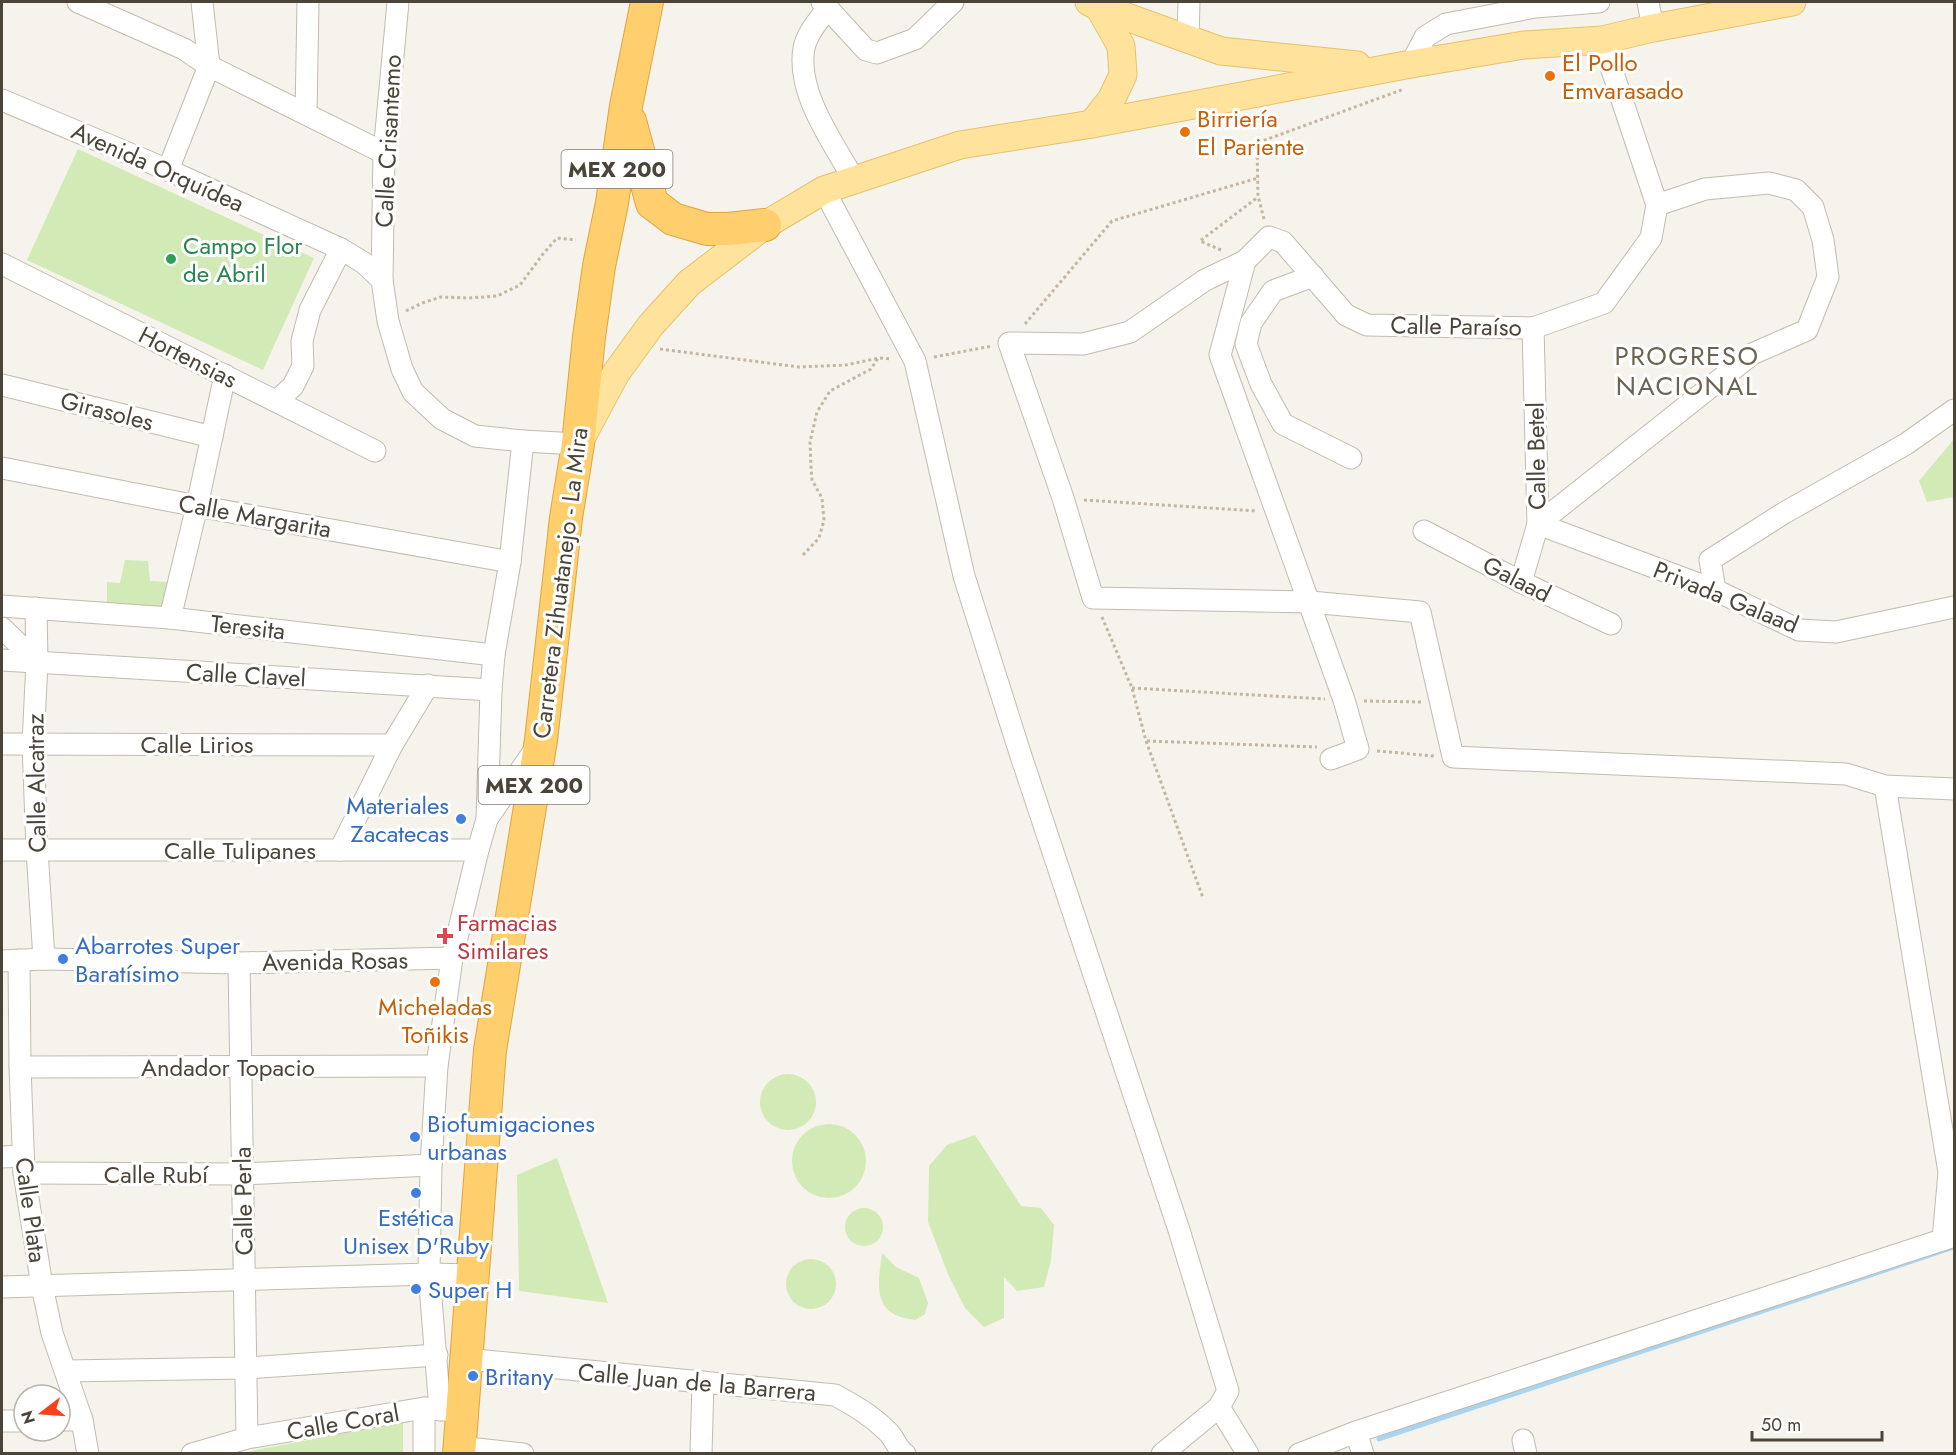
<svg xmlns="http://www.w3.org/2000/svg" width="1956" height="1455" viewBox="0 0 1956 1455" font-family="Jost,sans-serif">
	<rect width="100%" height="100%" fill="#f6f3ec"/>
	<g fill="#d2eab5">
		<path d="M 78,149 L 314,258 L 263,370 L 27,260 Z"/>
		<path d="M 1954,439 L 1954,497 L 1927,502 L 1919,481 Z"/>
		<path d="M 125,560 L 148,561 L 150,581 L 171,582 L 163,612 L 107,605 L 107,582 L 120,583 Z"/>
		<circle cx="788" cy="1102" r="28"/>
		<circle cx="829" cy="1161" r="37"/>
		<path d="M 975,1135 L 1021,1206 L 1041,1208 L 1054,1225 L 1051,1260 L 1044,1287 L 1017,1291 L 1004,1277 L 1004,1318 L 984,1327 L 965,1308 L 948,1274 L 928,1222 L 929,1166 L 947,1145 Z"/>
		<path d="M 557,1158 L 608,1303 L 519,1291 L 517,1175 Z"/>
		<circle cx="864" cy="1227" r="19"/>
		<path d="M 882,1253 L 896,1267 L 919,1278 L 928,1303 L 925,1314 L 915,1320 C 907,1319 894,1316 888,1310 C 874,1296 880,1270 882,1253 Z"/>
		<circle cx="811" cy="1284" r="25"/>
		<path d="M 403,1422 L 403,1453 L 240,1453 Z"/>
	</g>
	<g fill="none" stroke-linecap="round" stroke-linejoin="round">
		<path stroke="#a9d4f2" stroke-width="5" d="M 1379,1439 L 1954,1247"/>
		<g stroke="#c2bbae" stroke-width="23">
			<g id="minor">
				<path d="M 78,2 L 184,49 L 209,66 L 384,153"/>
				<path d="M 822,2 L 866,50 L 877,53 L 915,39 L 953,2"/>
				<path d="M 1648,2 L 1653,28"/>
				<path d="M 828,8 C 819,20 807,33 804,48 C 796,93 833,142 854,180"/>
				<path d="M 1188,39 L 1189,2"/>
				<path d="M 1411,64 L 1425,37 L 1446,24 L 1535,7 L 1599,2"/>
				<path d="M 2,100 L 168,170 L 341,249 L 364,263 L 382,280 L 388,321 L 402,369 L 413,392 L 442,419 L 475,436 L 523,441 L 578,444"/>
				<path d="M 306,114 L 308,2"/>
				<path d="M 168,170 L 209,66 L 202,2"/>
				<path d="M 824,190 L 915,361 L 964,576 L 1020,753 L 1179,1230 L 1228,1391 L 1219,1407 L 1162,1454"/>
				<path d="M 1245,261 L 1205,280 L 1130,332 L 1083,344 L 1009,343 L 1063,498 L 1093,598 L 1310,602 L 1420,612 L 1453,757 L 1846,774 L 1885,786 L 1954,789"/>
				<path d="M 2,264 L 375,451"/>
				<path d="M 1313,276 L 1273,291 L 1251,323 L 1246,344 L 1261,384 L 1283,424 L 1351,458"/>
				<path d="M 382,280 L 384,153 L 398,2"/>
				<path d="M 2,385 L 212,437"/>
				<path d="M 277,401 L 293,386 L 303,366 L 302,341 L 310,310 L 341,249"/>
				<path d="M 2,468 L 197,506 L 510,562"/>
				<path d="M 1538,524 L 1752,354 L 1807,330 L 1828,277 L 1823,240 L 1813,207 L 1796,190 L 1769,183 L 1705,189 L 1657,205"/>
				<path d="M 1538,524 L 1715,590 L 1799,630 L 1836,632 L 1954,607"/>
				<path d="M 1424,531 L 1521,582 L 1611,624"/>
				<path d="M 1521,582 L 1538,524 L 1533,328"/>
				<path d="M 1715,590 L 1710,560 L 1784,513 L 1906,444 L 1954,410"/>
				<path d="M 2,606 L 170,618 L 494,655"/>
				<path d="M 36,608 L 37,662 L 33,743 L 37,850 L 44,959"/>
				<path d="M 170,618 L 197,506 L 225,375"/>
				<path d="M 2,628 L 37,662"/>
				<path d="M 2,660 L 491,690"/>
				<path d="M 2,744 L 392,745"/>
				<path d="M 1331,759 L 1358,749 L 1344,700 L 1220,355 L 1245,261 L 1269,237 L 1283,242 L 1346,315 L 1367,325 L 1533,328 L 1604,303 L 1651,238 L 1657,205 L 1602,40"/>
				<path d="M 1885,786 L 1949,1172 L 1943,1240"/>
				<path d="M 487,819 L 491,690 L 494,655 L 510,562 L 523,441"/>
				<path d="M 2,850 L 478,850"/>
				<path d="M 340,850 L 392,745 L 428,685"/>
				<path d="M 19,960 L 20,1067 L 24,1173 L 42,1286 L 52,1333 L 82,1420 L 88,1454"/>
				<path d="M 2,961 L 44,959 L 239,963 L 452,958"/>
				<path d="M 239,963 L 247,1438"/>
				<path d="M 20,1067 L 437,1066"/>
				<path d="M 2,1157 L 23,1156"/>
				<path d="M 24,1173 L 243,1174 L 431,1165"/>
				<path d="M 2,1287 L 429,1274 L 473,1275"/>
				<path d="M 466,1359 L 835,1395 C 855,1406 871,1415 887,1431 C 895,1438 896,1448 905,1454"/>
				<path d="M 66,1371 L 246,1368 L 437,1355"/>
				<path d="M 1219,1407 L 1248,1454"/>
				<path d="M 424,1408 L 424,1454"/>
				<path d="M 440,1410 L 429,1274 L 431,1165 L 437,1066 L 452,958 L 478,850 L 487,819 L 536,748"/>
				<path d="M 60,1420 L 82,1420"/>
				<path d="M 2,1421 L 24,1421"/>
				<path d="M 1356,1432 L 1363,1454"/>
				<path d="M 1523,1440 L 1526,1454"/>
				<path d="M 459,1447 L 523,1454"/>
				<path d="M 192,1454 L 247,1438 L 424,1408 L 455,1411"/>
				<path d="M 701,1454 L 703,1382"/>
				<path d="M 1299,1454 L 1356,1432 L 1954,1236"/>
			</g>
		</g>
		<g stroke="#e6c16a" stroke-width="29">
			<g id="major">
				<path d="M 1089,2 L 1099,7 L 1221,51 L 1357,65"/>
				<path d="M 1092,124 L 1111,100 L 1123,75 L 1121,46 L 1099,7"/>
				<path d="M 580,440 L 616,373 L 651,325 L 689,283 L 765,225 L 824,190 L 960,145 L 1092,124 L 1411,64 L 1524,45 L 1602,40 L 1653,28 L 1792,2"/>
			</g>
		</g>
		<g stroke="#e0a43c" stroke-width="34">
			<g id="highway">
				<path d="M 630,121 L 652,203 L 673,219 L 707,229 L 728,229 L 765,225"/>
				<path d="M 459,1454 L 490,1050 L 541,740 L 566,518 L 578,444 L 589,337 L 599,266 L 612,203 L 626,106 L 647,2"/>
			</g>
		</g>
		<g stroke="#c4b79f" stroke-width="3" stroke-dasharray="3 3" stroke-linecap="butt">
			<path d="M 1264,219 L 1258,196 L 1257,143 L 1404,89"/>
			<path d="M 1221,250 L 1200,241 L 1258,197"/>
			<path d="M 406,311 L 422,303 L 441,297 L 469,298 L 497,296 L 520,285 L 543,254 L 557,238 L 576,240"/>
			<path d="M 1025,324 L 1112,221 L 1258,178"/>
			<path d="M 660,349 L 799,367 L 846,365 L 879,358 L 892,359"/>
			<path d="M 934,357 L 992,346"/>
			<path d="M 1084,500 L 1257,511"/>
			<path d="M 803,555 L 819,538 L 824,520 L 822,498 L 812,480 L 811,467 L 810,442 L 817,412 L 830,391 L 871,369 L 878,358"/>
			<path d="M 1102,617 L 1132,688 L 1146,741 L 1203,898"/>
			<path d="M 1132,688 L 1325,699"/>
			<path d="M 1364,701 L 1421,702"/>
			<path d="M 1147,741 L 1317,747"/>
			<path d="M 1377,751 L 1434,756"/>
		</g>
		<use href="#minor" stroke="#fff" stroke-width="21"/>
		<use href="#major" stroke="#ffe39c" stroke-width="27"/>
		<use href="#highway" stroke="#ffcf6e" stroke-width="32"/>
	</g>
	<g fill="#e8710a" stroke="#fff" stroke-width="2">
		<circle cx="1550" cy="76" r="6"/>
		<circle cx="1185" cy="132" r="6"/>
		<circle cx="435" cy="982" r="6"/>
	</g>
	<circle fill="#2e9e5b" stroke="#fff" stroke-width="2" cx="171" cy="259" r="6"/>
	<g fill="#3f7fe0" stroke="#fff" stroke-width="2">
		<circle cx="461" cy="819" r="6"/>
		<circle cx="63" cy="959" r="6"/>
		<circle cx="415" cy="1137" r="6"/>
		<circle cx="416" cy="1193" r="6"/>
		<circle cx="416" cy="1289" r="6"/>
		<circle cx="473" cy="1376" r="6"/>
	</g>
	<path fill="#e0444e" stroke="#fff" stroke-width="2" d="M442 927h6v6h6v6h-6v6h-6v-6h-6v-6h6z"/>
	<g text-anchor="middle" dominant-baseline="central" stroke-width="6" stroke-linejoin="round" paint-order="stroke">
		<g fill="#fff" stroke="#817c74" stroke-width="1.5">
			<rect x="561.5" y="150" width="111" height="38" rx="4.5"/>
			<rect x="478.5" y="766" width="111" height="38" rx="4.5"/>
		</g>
		<g font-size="22" font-weight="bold" fill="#4b4439">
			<text x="617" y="169">MEX 200</text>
			<text x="534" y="785">MEX 200</text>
		</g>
		<g font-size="24" fill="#c56008" stroke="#fff" text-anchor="start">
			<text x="1562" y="62">El Pollo<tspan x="1562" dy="28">Emvarasado</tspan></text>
			<text x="1197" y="118">Birriería<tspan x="1197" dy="28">El Pariente</tspan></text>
			<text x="435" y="1006" text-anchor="middle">Micheladas<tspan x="435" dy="28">Toñikis</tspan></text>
		</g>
		<g font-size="24" fill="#4b4439" stroke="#fff">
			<text transform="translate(388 141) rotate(-87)">Calle Crisantemo</text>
			<text transform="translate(158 167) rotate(24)">Avenida Orquídea</text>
			<text transform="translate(1456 326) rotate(1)">Calle Paraíso</text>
			<text transform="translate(188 357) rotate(27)">Hortensias</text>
			<text transform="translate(107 411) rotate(14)">Girasoles</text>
			<text transform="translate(1536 456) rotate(-91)">Calle Betel</text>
			<text transform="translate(255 516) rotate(10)">Calle Margarita</text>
			<text transform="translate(1517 579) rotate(27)">Galaad</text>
			<text transform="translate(560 583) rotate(-83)">Carretera Zihuatanejo - La Mira</text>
			<text transform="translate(1726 597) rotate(22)">Privada Galaad</text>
			<text transform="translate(248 627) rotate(6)">Teresita</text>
			<text transform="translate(246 675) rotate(3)">Calle Clavel</text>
			<text x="197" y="744">Calle Lirios</text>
			<text transform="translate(36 783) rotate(-91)">Calle Alcatraz</text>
			<text x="240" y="850">Calle Tulipanes</text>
			<text transform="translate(335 961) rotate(-1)">Avenida Rosas</text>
			<text x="228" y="1067">Andador Topacio</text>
			<text x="156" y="1174">Calle Rubí</text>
			<text transform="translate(243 1201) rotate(-91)">Calle Perla</text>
			<text transform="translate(31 1210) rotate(82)">Calle Plata</text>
			<text transform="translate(697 1382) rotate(5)">Calle Juan de la Barrera</text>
			<text transform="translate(343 1422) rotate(-10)">Calle Coral</text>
		</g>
		<g font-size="24" fill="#27864d" stroke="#fff" text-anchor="start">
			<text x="183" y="245">Campo Flor<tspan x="183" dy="28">de Abril</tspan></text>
		</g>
		<g font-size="24" fill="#366cbe" stroke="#fff" text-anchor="start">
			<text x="449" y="805" text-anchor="end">Materiales<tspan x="449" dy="28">Zacatecas</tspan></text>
			<text x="75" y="945">Abarrotes Super<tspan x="75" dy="28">Baratísimo</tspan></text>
			<text x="427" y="1123">Biofumigaciones<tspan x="427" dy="28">urbanas</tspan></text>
			<text x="416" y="1217" text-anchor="middle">Estética<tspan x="416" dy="28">Unisex D'Ruby</tspan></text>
			<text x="428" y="1289">Super H</text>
			<text x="485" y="1376">Britany</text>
		</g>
		<g font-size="24" fill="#be3a42" stroke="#fff" text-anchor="start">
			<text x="457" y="922">Farmacias<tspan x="457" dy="28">Similares</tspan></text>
		</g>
		<g font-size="26" letter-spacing="1.5" fill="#6e6250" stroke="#fff">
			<text x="1687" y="356">PROGRESO<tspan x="1687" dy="30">NACIONAL</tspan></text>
		</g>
	</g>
	<rect width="1956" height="1455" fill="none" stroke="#4b4439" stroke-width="6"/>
	<g transform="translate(42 1413) rotate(253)"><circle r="28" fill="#ffffff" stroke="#b7b4b0" stroke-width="1.5"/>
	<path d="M0-4.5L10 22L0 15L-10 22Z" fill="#fc3f1d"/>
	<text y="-9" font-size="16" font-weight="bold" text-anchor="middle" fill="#4b4439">N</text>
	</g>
	<path d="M1752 1431v9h130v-9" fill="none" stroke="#4b4439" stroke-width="3"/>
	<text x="1761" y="1431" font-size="18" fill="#4b4439" stroke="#ffffff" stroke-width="4.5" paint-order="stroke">50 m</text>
</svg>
